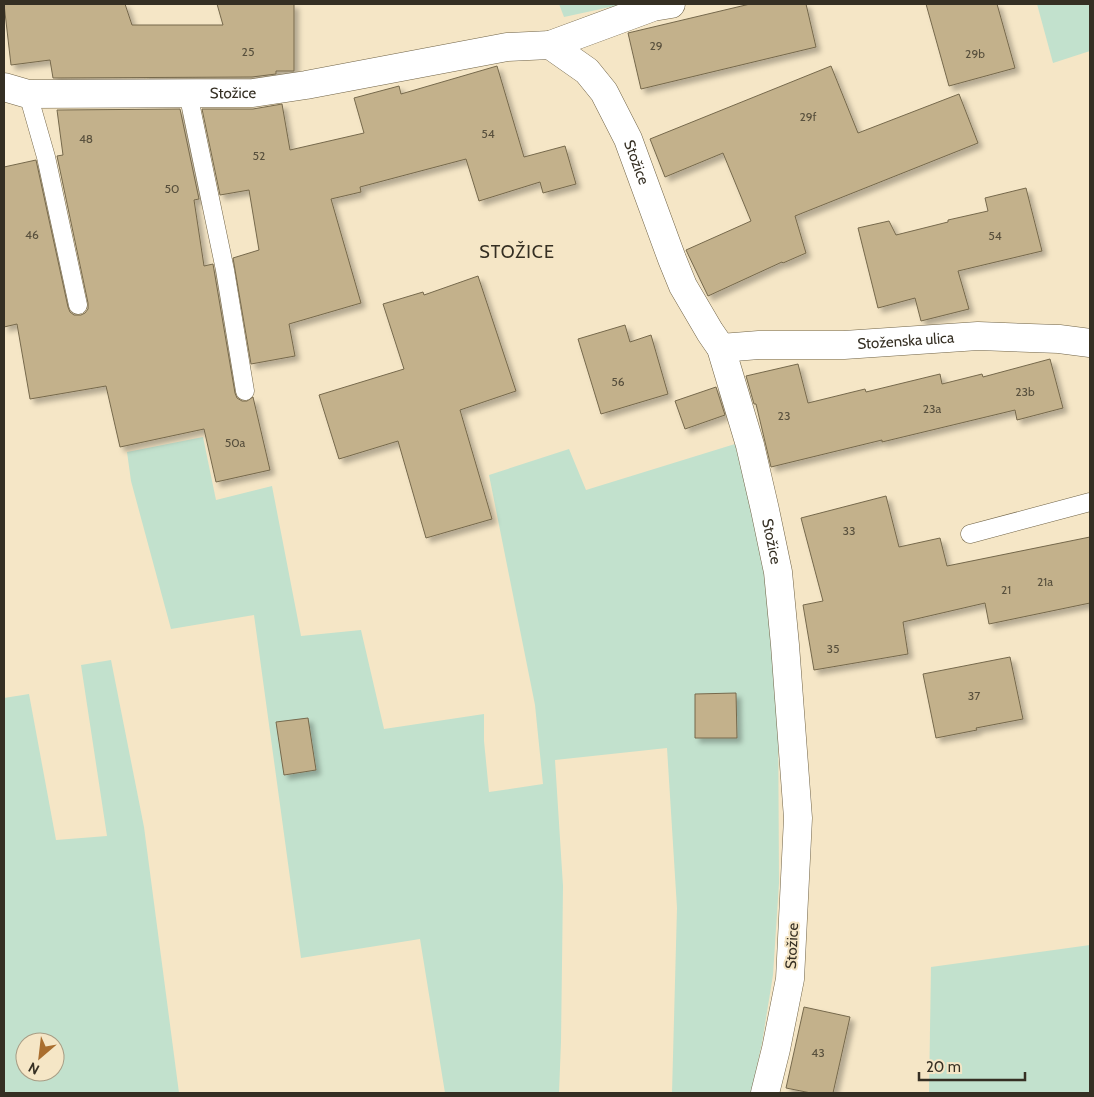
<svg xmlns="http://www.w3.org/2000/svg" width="1094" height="1097" viewBox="0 0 1094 1097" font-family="Cabin,sans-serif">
	<defs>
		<filter id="shadow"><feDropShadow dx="4.5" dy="4.5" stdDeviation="2.5" flood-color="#0004"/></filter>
	</defs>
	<rect width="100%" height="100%" fill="#f5e6c6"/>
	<g fill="#c2e1cd" fill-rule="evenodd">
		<path d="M 559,4 L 624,4 L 564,17 Z"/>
		<path d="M 1037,4 L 1090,4 L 1090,51 L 1053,63 Z"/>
		<path d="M 203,437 L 216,500 L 272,486 L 301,636 L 361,630 L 384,729 L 484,714 L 484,741 L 489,792 L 543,784 L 535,705 L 489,475 L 569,449 L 586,490 L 735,444 L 764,557 L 778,698 L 779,883 L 773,975 L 762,1043 L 751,1093 L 672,1093 L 677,908 L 667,748 L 555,760 L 563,886 L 561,1042 L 559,1093 L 445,1093 L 420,939 L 301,958 L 254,615 L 171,629 L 131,481 L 127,452 Z"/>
		<path d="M 111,660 L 144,827 L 179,1093 L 4,1093 L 4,698 L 29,694 L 56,840 L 107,836 L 81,665 ZM 25,1042 L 55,1042 L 55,1072 L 25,1072 Z"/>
		<path d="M 1090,945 L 1090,1093 L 929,1093 L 931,967 Z"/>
	</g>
	<g fill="#c3b18b" stroke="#76694c" filter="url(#shadow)">
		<path d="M 4,4 L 125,4 L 132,25 L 223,25 L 217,4 L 294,4 L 294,71 L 276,71 L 276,74 L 252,77 L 53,78 L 50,60 L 11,65 Z"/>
		<path d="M 750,4 L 806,4 L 816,47 L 641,89 L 628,33 Z"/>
		<path d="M 926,4 L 997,4 L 1015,68 L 949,86 Z"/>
		<path d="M 497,66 L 524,157 L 565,146 L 576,184 L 543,193 L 540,182 L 479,201 L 466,159 L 360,187 L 361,192 L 331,199 L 361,303 L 289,324 L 295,356 L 251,364 L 233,258 L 259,250 L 249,190 L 220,195 L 202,109 L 253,109 L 282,104 L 290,150 L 364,133 L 354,98 L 399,86 L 401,94 Z"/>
		<path d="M 831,66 L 858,133 L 959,94 L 978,143 L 795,216 L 806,253 L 783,263 L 782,262 L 708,296 L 686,250 L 751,221 L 723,153 L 665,177 L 650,139 Z"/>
		<path d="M 180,109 L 199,199 L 194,200 L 204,266 L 213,264 L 235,393 L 237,398 L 242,401 L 247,401 L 253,397 L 270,470 L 216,482 L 204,429 L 120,447 L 106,386 L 30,399 L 17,324 L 4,327 L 4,167 L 36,160 L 68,307 L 70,312 L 74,315 L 81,315 L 85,313 L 88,309 L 88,303 L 57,156 L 63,155 L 57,110 Z"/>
		<path d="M 1026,188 L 1042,251 L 958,271 L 969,309 L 921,321 L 915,298 L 878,308 L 858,228 L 889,221 L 896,235 L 948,222 L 948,220 L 988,211 L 985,198 Z"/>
		<path d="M 478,276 L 516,391 L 460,410 L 492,519 L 426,538 L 398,441 L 339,459 L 319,395 L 404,369 L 383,304 L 423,292 L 424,295 Z"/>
		<path d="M 625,325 L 630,342 L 651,335 L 668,394 L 601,414 L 578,339 Z"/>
		<path d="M 1050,359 L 1063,408 L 1017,420 L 1015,410 L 882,442 L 882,440 L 771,467 L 756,404 L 754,404 L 746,376 L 798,364 L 808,403 L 865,389 L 866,392 L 940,374 L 942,384 L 982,374 L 983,377 Z"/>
		<path d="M 716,387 L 725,415 L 685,429 L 675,401 Z"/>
		<path d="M 886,496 L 899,547 L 940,538 L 947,566 L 1090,537 L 1090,603 L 989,624 L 985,603 L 903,622 L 908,654 L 814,670 L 803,605 L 823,601 L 801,518 Z"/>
		<path d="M 1010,657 L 1023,719 L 976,728 L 977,730 L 936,738 L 923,674 Z"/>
		<path d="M 736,693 L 737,738 L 695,738 L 695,694 Z"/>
		<path d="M 308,718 L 316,770 L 284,775 L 276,722 Z"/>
		<path d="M 804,1007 L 850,1017 L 833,1093 L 811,1093 L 786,1088 Z"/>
	</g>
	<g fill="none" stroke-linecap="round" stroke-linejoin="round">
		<g stroke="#706346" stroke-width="19">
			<g id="lane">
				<path d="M 188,93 L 225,270 L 245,391"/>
				<path d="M 28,94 L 46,157 L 78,305"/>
				<path d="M 970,534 L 1090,502"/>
			</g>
		</g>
		<g stroke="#706346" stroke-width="29">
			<g id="street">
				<path d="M 550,45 L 653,7 L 671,4"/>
				<path id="s1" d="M 4,87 L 28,94 L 253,93 L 306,85 L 507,47 L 550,45 L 587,71 L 604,92 L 628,139 L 672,259 L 683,286 L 710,332 L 721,348 L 750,445 L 765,510 L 778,572 L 785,645 L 798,818 L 790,979 L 776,1049 L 765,1093"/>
				<path id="s2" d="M 721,348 L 759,345 L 844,345 L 978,336 L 1059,339 L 1090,343"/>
			</g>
		</g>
		<use href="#lane" stroke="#fff" stroke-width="18"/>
		<use href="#street" stroke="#fff" stroke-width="28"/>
	</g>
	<g text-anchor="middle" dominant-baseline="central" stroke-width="4" stroke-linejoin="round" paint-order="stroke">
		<g font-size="12" fill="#58503d">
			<text x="656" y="45">29</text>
			<text x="248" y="51">25</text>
			<text x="975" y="53">29b</text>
			<text x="808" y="116">29f</text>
			<text x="488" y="133">54</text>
			<text x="86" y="138">48</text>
			<text x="259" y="155">52</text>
			<text x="172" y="188">50</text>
			<text x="32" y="234">46</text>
			<text x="995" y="235">54</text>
			<text x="618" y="381">56</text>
			<text x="1025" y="391">23b</text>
			<text x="932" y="408">23a</text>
			<text x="784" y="415">23</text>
			<text x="235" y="442">50a</text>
			<text x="849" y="530">33</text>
			<text x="1045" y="581">21a</text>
			<text x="1006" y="589">21</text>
			<text x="833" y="648">35</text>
			<text x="974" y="695">37</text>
			<text x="818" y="1052">43</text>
		</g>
		<g font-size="15" fill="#352f23" stroke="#f5e6c6">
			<text stroke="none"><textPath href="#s1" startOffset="230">Stožice</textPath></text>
			<text stroke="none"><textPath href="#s1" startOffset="701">Stožice</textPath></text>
			<text stroke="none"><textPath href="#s2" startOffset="185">Stoženska ulica</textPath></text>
			<text stroke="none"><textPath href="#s1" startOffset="1106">Stožice</textPath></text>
			<text transform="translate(792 946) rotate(-87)">Stožice</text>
		</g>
		<g font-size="18" letter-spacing="1" fill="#352f23" stroke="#f5e6c6">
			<text x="517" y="252">STOŽICE</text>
		</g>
	</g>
	<rect width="1094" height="1097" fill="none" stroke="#352f23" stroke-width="10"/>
	<g transform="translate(40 1057) rotate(208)"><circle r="24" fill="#f5e6c6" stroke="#a89d85"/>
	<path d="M0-4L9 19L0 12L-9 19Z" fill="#a96e2f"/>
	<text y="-8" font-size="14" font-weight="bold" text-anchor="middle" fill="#352f23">N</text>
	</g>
	<path d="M919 1072v8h106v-8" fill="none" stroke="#352f23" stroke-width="2.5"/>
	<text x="926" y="1072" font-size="15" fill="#352f23" stroke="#f5e6c6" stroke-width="4" paint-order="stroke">20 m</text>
</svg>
